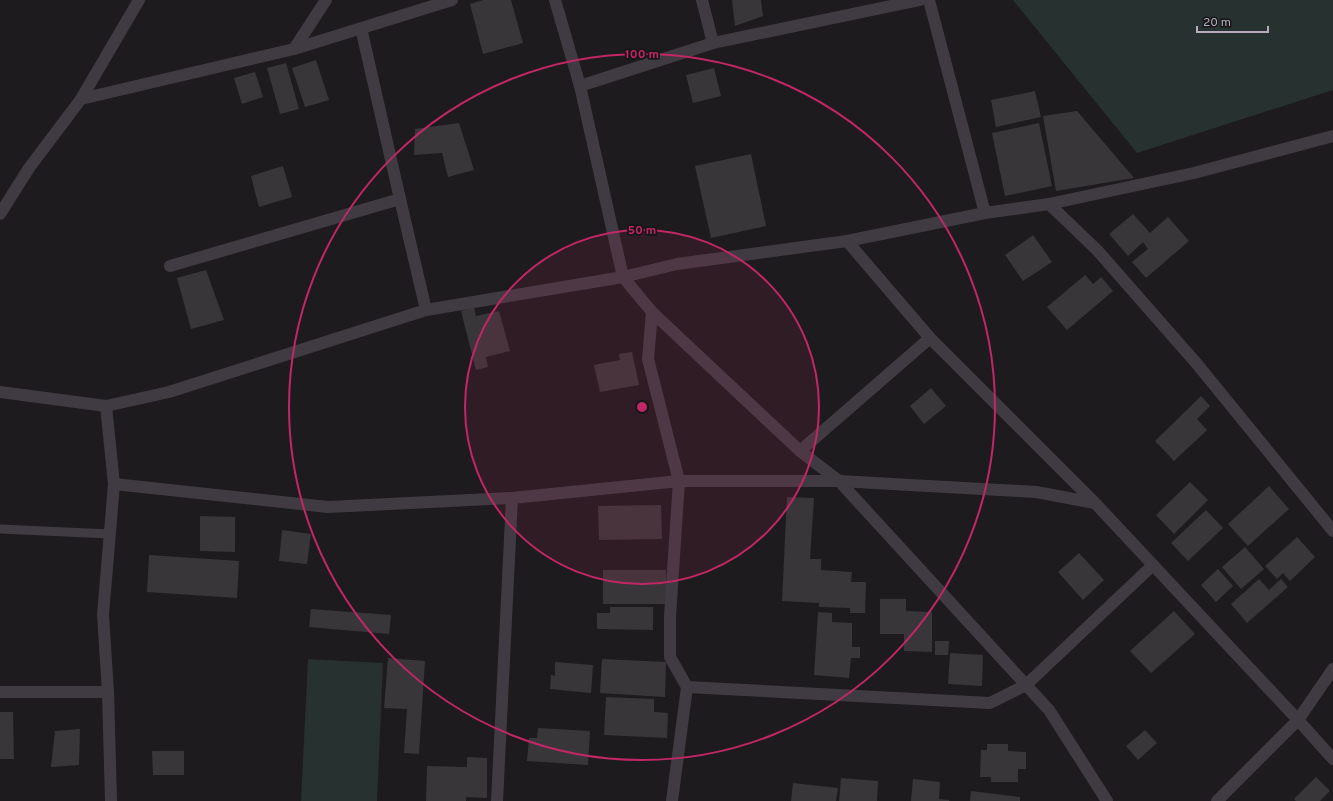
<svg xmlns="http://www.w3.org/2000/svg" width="1333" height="801" viewBox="0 0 1333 801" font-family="Overpass,sans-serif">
	<rect width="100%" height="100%" fill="#1d1b1d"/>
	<g fill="#263130">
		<path d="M 1013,0 L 1333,0 L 1333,90 L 1137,153 Z"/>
		<path d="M 308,659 L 383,663 L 377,801 L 301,801 Z"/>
	</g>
	<g fill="#393639">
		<path d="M 483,0 L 511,0 L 523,43 L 483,54 L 470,4 Z"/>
		<path d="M 732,0 L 761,0 L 763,16 L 735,26 Z"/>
		<path d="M 316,60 L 329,100 L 305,107 L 292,68 Z"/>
		<path d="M 286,63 L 299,109 L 280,114 L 267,68 Z"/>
		<path d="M 714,68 L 721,96 L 693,103 L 686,75 Z"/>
		<path d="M 255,72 L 263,97 L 242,104 L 234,78 Z"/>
		<path d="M 1035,91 L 1041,117 L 996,127 L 991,100 Z"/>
		<path d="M 1077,111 L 1134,178 L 1056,191 L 1043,116 Z"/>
		<path d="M 459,123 L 474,170 L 448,177 L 442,153 L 414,155 L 415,129 Z"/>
		<path d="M 1039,123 L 1052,186 L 1005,196 L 992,133 Z"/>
		<path d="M 751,154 L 766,226 L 711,238 L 695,166 Z"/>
		<path d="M 283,166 L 292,197 L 259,207 L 251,176 Z"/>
		<path d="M 1133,214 L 1150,233 L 1168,217 L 1189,241 L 1146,278 L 1132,262 L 1148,249 L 1143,242 L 1128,256 L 1109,234 Z"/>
		<path d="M 1033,235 L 1052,262 L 1023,281 L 1005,255 Z"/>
		<path d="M 206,270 L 224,320 L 191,329 L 177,278 Z"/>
		<path d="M 1085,275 L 1093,284 L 1101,277 L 1113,291 L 1067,330 L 1047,307 Z"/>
		<path d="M 474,307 L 476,316 L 499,311 L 510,351 L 486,357 L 488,367 L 476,370 L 461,311 Z"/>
		<path d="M 632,352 L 639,385 L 600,392 L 594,365 L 620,360 L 619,354 Z"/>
		<path d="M 931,388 L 946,406 L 924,424 L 910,406 Z"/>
		<path d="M 1201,396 L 1210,406 L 1197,419 L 1207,430 L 1174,461 L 1155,441 Z"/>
		<path d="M 1190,482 L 1208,500 L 1174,534 L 1156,515 Z"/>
		<path d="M 1269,486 L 1289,509 L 1248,546 L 1228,524 Z"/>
		<path d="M 787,497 L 814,498 L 810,559 L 821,559 L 821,570 L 852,572 L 851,582 L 866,582 L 865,613 L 850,613 L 850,608 L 819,607 L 819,603 L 782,601 Z"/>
		<path d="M 661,505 L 662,539 L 599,540 L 598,506 Z"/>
		<path d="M 1206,510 L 1223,528 L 1188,561 L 1171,543 Z"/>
		<path d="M 200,516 L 235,517 L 235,552 L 200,551 Z"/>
		<path d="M 282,530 L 311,534 L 307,564 L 279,561 Z"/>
		<path d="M 1297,537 L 1315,557 L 1290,581 L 1283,573 L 1277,579 L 1265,566 Z"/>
		<path d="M 1245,547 L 1264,569 L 1241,589 L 1222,567 Z"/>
		<path d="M 1079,553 L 1104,580 L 1083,600 L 1058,572 Z"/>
		<path d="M 149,555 L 239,561 L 237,598 L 147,592 Z"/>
		<path d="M 1218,569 L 1233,586 L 1216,602 L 1201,585 Z"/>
		<rect x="603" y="570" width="63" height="34"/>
		<path d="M 1259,579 L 1269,590 L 1281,579 L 1288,587 L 1247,623 L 1231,604 Z"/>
		<path d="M 880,599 L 906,599 L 906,611 L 932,612 L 932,652 L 904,651 L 904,634 L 880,634 Z"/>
		<path d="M 610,607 L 653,607 L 653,630 L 597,629 L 597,613 L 610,613 Z"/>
		<path d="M 311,609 L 391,615 L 389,634 L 309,627 Z"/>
		<path d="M 1174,611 L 1195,634 L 1151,673 L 1130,651 Z"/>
		<path d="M 818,612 L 832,613 L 832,622 L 852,623 L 852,647 L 860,647 L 860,658 L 851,658 L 849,678 L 814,675 Z"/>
		<path d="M 935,641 L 949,641 L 948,655 L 935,655 Z"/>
		<path d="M 950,653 L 983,655 L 982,686 L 948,684 Z"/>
		<path d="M 388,658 L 425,661 L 419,754 L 404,753 L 407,709 L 384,708 Z"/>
		<path d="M 602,659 L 666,662 L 665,697 L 600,693 Z"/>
		<path d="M 555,662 L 593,665 L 591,693 L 550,689 L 551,675 L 555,676 Z"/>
		<path d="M 606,697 L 654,699 L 654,712 L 668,713 L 667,738 L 604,735 Z"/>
		<path d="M 0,712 L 13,712 L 14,759 L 0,759 Z"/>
		<path d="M 538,728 L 590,731 L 588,765 L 527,761 L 529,738 L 537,738 Z"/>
		<path d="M 80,729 L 79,765 L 51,767 L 55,731 Z"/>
		<path d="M 1145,730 L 1157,743 L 1138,760 L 1126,746 Z"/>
		<path d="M 987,744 L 1008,744 L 1008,751 L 1026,752 L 1026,769 L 1018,769 L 1018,782 L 991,782 L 991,777 L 980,777 L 981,750 L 987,750 Z"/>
		<path d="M 152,751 L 184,751 L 184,775 L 153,775 Z"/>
		<path d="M 467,757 L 487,758 L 487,798 L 466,797 L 466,801 L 426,801 L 427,766 L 467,767 Z"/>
		<path d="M 1316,777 L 1330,791 L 1320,801 L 1296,801 L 1294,799 Z"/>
		<path d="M 841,778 L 878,781 L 877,801 L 839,801 Z"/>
		<path d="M 913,779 L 940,782 L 939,799 L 949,800 L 949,801 L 911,801 Z"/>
		<path d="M 793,783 L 838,788 L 836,801 L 791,801 Z"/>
		<path d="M 971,791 L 1020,797 L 1020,801 L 970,801 Z"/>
	</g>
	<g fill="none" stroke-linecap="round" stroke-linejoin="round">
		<path stroke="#403b43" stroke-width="9" d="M 0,529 L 110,534"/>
		<g stroke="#403b43" stroke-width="12">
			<path d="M 702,0 L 713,43"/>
			<path d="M 929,0 L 985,213"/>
			<path d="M 361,28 L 400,199 L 426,310"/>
			<path d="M 294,49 L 326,0"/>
			<path d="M 580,86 L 713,43 L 920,0"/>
			<path d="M 81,99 L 294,49 L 452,0"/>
			<path d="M 1049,204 L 1097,250 L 1197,364 L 1333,531"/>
			<path d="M 0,214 L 29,168 L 81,99 L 139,0"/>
			<path d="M 847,241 L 930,338 L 1095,503 L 1298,720 L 1333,759"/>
			<path d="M 170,266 L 400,199"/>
			<path d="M 652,312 L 800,451 L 839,481 L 1049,710 L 1107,801"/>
			<path d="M 0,392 L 106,406 L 169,392 L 426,310 L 623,277 L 580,86 L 555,0"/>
			<path d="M 106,406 L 114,484 L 103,615 L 108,692"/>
			<path d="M 800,451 L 930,338"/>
			<path d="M 114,484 L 328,507 L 512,498 L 679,481 L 839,481 L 1036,492 L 1095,503"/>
			<path d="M 687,687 L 990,703 L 1026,685 L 1153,565"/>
			<path d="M 0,692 L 108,692 L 111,801"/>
			<path d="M 497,801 L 512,498"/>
			<path d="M 672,801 L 687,687 L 670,657 L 670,616 L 679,481 L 648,359 L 652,312 L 623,277 L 677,264 L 847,241 L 985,213 L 1049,204 L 1194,173 L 1333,136"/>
			<path d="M 1217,801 L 1298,720 L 1333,669"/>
		</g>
	</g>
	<circle cx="642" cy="407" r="177" fill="#c12765" fill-opacity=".12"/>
	<g fill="none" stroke="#c12765" stroke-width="2">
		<circle cx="642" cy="407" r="177"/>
		<circle cx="642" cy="407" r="353"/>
	</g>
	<circle cx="642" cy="407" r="6" fill="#c12765" stroke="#181618" stroke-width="2"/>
	<g font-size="12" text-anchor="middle" font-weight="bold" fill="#c12765" stroke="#181618" stroke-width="3.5" stroke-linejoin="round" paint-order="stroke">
		<text x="642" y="58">100 m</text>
		<text x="642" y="234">50 m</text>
	</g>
	<path d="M1197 26v6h71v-6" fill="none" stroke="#b5acbe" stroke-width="2"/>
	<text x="1203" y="26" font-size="12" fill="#b5acbe" stroke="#181618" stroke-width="3" paint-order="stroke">20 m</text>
</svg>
